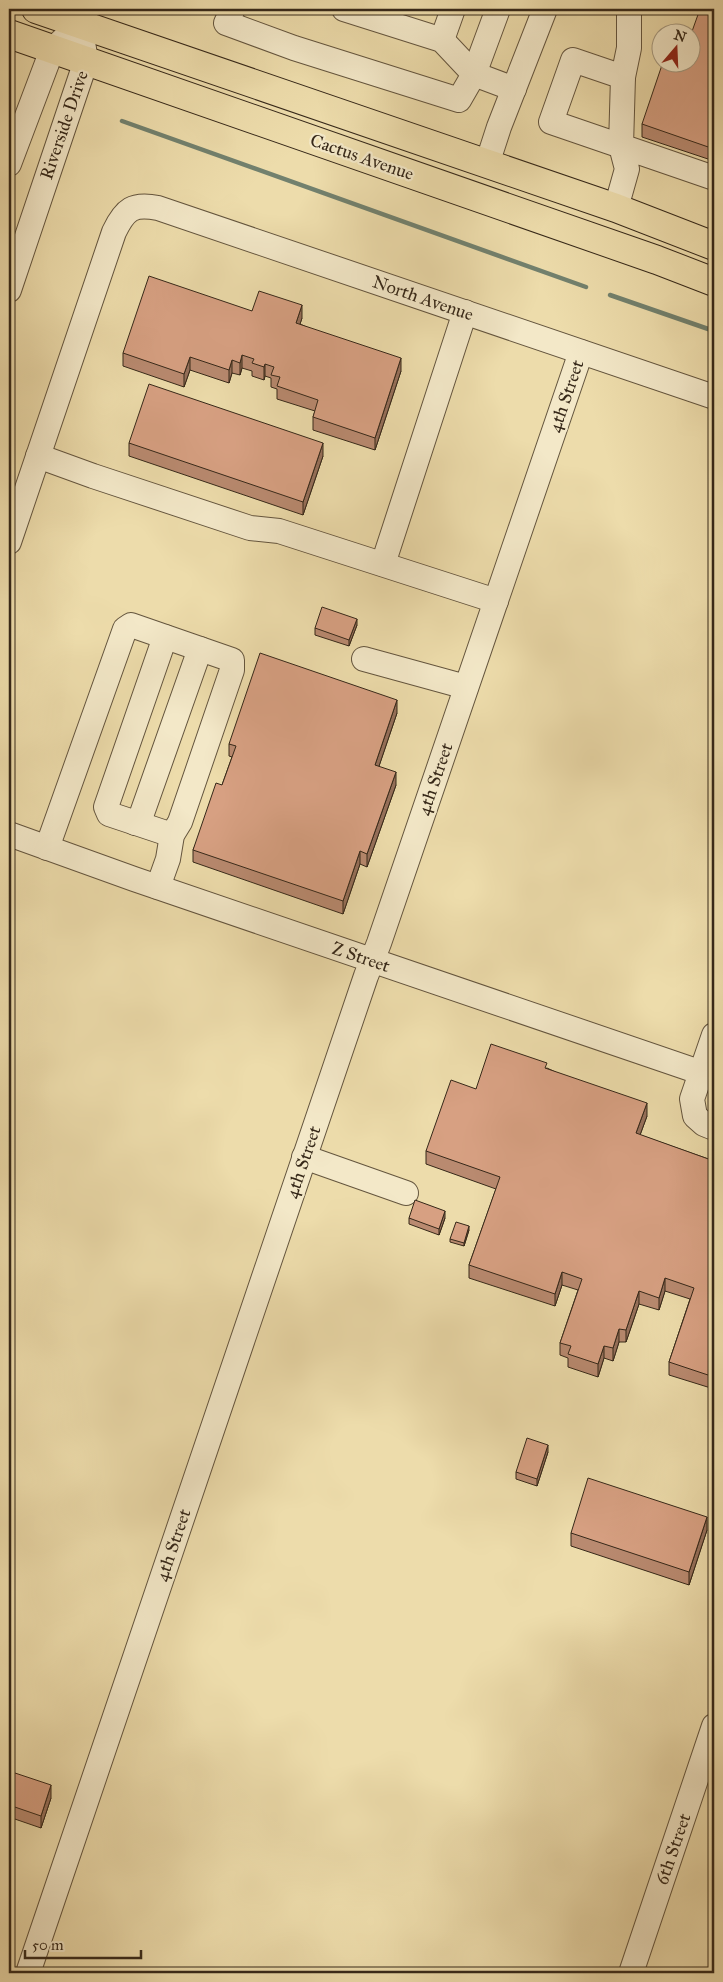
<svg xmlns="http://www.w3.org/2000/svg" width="723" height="1982" viewBox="0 0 723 1982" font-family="'IM FELL Great Primer',serif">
	<rect width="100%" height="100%" fill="#eddcab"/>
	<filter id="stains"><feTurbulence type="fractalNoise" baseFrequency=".004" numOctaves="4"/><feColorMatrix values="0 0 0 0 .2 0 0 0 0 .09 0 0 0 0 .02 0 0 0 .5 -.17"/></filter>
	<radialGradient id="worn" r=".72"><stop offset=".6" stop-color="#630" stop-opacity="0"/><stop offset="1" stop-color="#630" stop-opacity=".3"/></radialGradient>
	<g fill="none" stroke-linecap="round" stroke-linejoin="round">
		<g stroke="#72816e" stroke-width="4.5">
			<path d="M 122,121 L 586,287"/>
			<path d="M 610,295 L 714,331"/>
		</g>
		<g stroke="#64553e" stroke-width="26">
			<g id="minor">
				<path d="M 233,9 L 226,23 L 294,48 L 459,100 L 474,74 L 498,9"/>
				<path d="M 344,9 L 442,40 L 474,74 L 514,89"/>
				<path d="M 442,40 L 453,9"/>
				<path d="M 623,77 L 629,48 L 629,9"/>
				<path d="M 9,164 L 52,50 L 80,24"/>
				<path d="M 487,164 L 499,127 L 545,9"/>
				<path d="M 616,208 L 627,169 L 621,146 L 551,122 L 573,60 L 623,77 L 621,146 L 714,178"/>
				<path d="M 9,290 L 86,61 L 80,24 L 84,9"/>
				<path d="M 38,456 L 93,476 L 250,528 L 279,531 L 496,601"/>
				<path d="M 9,542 L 114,232 C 125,209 133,203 158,208 L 714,397"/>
				<path d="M 383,564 L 465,312"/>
				<path d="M 165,637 L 106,807 L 109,814 L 172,835"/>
				<path d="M 364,659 L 466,687"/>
				<path d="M 135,823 L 140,819 L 200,649"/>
				<path d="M 9,834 L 134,879 L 714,1077"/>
				<path d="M 47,848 L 125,629 L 131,625 L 232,660 L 232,670 L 180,822 L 172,835 L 168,859 L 158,887"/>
				<path d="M 714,1035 L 692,1099 L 695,1116 L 704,1124 L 714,1128"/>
				<path d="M 304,1157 L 406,1193"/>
				<path d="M 28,1973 L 366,976 L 379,943 L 581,352"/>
				<path d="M 631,1973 L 714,1726"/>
			</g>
		</g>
		<g stroke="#362819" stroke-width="30">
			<g id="major">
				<path d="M 36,9 L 616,208 L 714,246"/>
				<path d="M 9,34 L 657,260 L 714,282"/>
			</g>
		</g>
		<use href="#minor" stroke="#f3e8c8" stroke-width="24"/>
		<use href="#major" stroke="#eddcab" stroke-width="28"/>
	</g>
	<g fill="#b98a70" stroke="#362819">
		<path d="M 714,9 L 714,161 L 642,137 L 642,124 L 690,62 Z"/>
		<path d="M 252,311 L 302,318 L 300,324 L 401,371 L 375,450 L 313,430 L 313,417 L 315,411 L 277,399 L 277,389 L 271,387 L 271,378 L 265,376 L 264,380 L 252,376 L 252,371 L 242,368 L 240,375 L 232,373 L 229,383 L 190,370 L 184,387 L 123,366 L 123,353 Z"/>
		<path d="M 129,443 L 323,456 L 303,515 L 129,456 Z"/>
		<path d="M 357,625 L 349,646 L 315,635 L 315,628 Z"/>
		<path d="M 397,713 L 379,766 L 396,785 L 367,867 L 360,864 L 343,914 L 193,862 L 193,850 L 222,785 L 232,757 L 229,756 L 229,744 Z"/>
		<path d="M 547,1068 L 647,1116 L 640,1135 L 714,1161 L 714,1389 L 669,1375 L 669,1362 L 690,1299 L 665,1291 L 659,1310 L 639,1304 L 626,1342 L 619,1342 L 613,1361 L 604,1358 L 598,1377 L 568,1367 L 568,1358 L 560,1355 L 560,1343 L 578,1290 L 562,1285 L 555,1306 L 469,1278 L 469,1265 L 496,1189 L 426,1164 L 426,1151 L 476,1089 Z"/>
		<path d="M 409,1218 L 445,1218 L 439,1235 L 409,1224 Z"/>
		<path d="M 469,1230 L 464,1246 L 450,1242 L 450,1239 Z"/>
		<path d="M 548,1452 L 537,1486 L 516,1479 L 516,1472 Z"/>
		<path d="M 707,1530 L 689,1585 L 571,1546 L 571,1533 Z"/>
		<path d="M 9,1771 L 51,1798 L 41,1828 L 9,1817 Z"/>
	</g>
	<g fill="#96705b" stroke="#362819">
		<path d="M 302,305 L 302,318 L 296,336 L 296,323 Z"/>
		<path d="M 242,355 L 242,368 L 240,375 L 240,363 Z"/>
		<path d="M 190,357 L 190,370 L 184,387 L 184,374 Z"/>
		<path d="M 401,358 L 401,371 L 375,450 L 375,438 Z"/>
		<path d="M 232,360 L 232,373 L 229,383 L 229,370 Z"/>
		<path d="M 265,364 L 265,376 L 264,380 L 264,367 Z"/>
		<path d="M 323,443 L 323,456 L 303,515 L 303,502 Z"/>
		<path d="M 357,619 L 357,625 L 349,646 L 349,640 Z"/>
		<path d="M 397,700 L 397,713 L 375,778 L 375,765 Z"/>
		<path d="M 396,772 L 396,785 L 367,867 L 367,854 Z"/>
		<path d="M 360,851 L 360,864 L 343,914 L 343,901 Z"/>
		<path d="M 647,1103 L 647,1116 L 636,1146 L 636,1133 Z"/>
		<path d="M 445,1211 L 445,1218 L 439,1235 L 439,1229 Z"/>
		<path d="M 469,1226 L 469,1230 L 464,1246 L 464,1243 Z"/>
		<path d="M 562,1272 L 562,1285 L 555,1306 L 555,1294 Z"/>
		<path d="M 665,1278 L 665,1291 L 659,1310 L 659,1298 Z"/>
		<path d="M 639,1291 L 639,1304 L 626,1342 L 626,1330 Z"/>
		<path d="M 619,1329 L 619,1342 L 613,1361 L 613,1348 Z"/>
		<path d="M 604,1346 L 604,1358 L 598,1377 L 598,1364 Z"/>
		<path d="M 548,1445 L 548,1452 L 537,1486 L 537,1479 Z"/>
		<path d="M 707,1517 L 707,1530 L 689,1585 L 689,1572 Z"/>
		<path d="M 51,1785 L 51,1798 L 41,1828 L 41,1816 Z"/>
	</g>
	<g fill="#d7a082" stroke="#362819">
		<path d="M 700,9 L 714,9 L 714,149 L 642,124 L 663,62 L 690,62 L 690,37 Z"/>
		<path d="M 149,276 L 252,311 L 259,291 L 302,305 L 296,323 L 401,358 L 375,438 L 313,417 L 318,400 L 277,386 L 280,377 L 271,375 L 274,367 L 265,364 L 264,367 L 252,363 L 254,359 L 242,355 L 240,363 L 232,360 L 229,370 L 190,357 L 184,374 L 123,353 Z"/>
		<path d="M 149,384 L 323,443 L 303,502 L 129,443 Z"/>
		<path d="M 322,607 L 357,619 L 349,640 L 315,628 Z"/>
		<path d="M 260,653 L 397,700 L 375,765 L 396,772 L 367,854 L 360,851 L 343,901 L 193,850 L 216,783 L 222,785 L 236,746 L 229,744 Z"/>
		<path d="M 491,1044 L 547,1063 L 545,1068 L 647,1103 L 636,1133 L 714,1161 L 714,1377 L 669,1362 L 694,1288 L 665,1278 L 659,1298 L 639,1291 L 626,1330 L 619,1329 L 613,1348 L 604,1346 L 598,1364 L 568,1354 L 571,1346 L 560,1343 L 582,1279 L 562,1272 L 555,1294 L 469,1265 L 500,1177 L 426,1151 L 451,1080 L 476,1089 Z"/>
		<path d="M 415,1200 L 445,1211 L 439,1229 L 409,1218 Z"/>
		<path d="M 456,1222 L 469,1226 L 464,1243 L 450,1239 Z"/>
		<path d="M 527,1438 L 548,1445 L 537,1479 L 516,1472 Z"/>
		<path d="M 588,1478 L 707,1517 L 689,1572 L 571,1533 Z"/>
		<path d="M 9,1771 L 51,1785 L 41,1816 L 9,1805 Z"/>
	</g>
	<g text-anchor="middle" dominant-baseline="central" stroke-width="4.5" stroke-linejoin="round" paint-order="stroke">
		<g font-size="18" fill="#362819" stroke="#f3e8c8">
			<text transform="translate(64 125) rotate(-71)">Riverside Drive</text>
			<text transform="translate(362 157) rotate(19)">Cactus Avenue</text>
			<text transform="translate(423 298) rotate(19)">North Avenue</text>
			<text transform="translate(566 396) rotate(-71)">4th Street</text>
			<text transform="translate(435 779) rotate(-71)">4th Street</text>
			<text transform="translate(361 957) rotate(19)">Z Street</text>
			<text transform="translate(303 1162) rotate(-71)">4th Street</text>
			<text transform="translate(173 1545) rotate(-71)">4th Street</text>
			<text transform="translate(673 1849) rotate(-71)">6th Street</text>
		</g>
	</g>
	<rect width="723" height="1982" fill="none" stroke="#eddcab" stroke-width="30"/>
	<rect x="10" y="10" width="703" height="1962" fill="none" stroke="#362819" stroke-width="2.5"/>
	<rect x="15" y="15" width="693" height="1952" fill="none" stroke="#362819"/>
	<g transform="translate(676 48) rotate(19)"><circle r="24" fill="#f3e8c8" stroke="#a79b82"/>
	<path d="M0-4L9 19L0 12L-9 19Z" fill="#8f2418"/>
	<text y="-8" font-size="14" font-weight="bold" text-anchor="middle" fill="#362819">N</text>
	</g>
	<path d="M25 1950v8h116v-8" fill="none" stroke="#362819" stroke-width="2.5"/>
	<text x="32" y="1950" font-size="15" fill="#362819" stroke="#f3e8c8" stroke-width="4" paint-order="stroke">50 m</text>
	<rect width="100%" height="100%" filter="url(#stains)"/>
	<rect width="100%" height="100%" fill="url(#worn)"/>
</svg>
